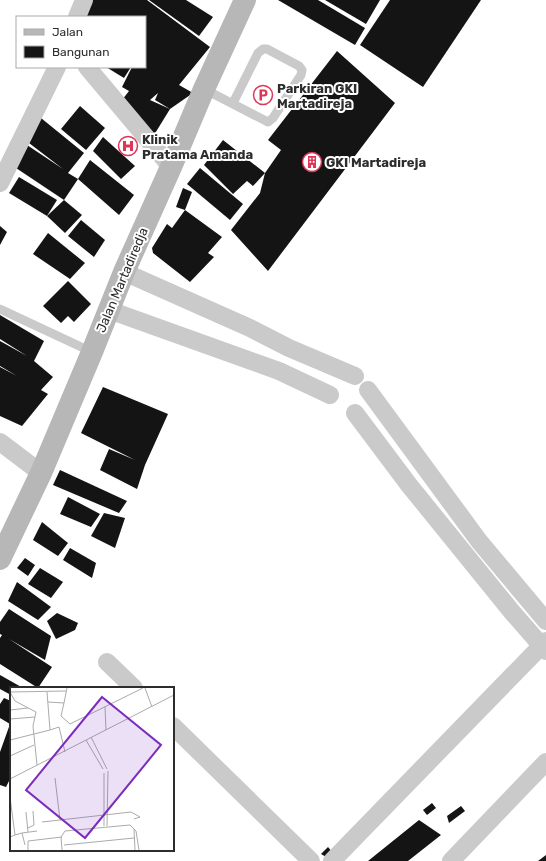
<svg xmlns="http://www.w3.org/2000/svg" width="546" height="861" viewBox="0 0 546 861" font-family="Rubik,sans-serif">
	<rect width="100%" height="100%" fill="#fff"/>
	<g fill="#141414">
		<path d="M 87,0 L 147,0 L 210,47 L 179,85 L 193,93 L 170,109 L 155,100 L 158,93 L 150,100 L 170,109 L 154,135 L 122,100 L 129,91 L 122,87 L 132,67 L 145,67 L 145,17 L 78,17 Z"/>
		<path d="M 149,0 L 186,0 L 213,17 L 199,36 Z"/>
		<path d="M 278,0 L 318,0 L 365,28 L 355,45 Z"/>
		<path d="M 325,0 L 380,0 L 366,24 Z"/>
		<path d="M 390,0 L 481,0 L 423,87 L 360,45 Z"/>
		<path d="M 337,51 L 395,103 L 268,271 L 231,230 L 260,193 L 265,173 L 281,150 L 268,140 Z"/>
		<path d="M 106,67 L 131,67 L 124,78 Z"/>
		<path d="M 80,106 L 105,128 L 86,150 L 61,129 Z"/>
		<path d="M 41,118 L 84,153 L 68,173 L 78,179 L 64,200 L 10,164 L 24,143 L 63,169 L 29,143 Z"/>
		<path d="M 103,137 L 135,166 L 121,179 L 93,151 Z"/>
		<path d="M 223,140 L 265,173 L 253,186 L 247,181 L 233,194 L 204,165 Z"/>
		<path d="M 90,160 L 134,195 L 119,215 L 78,179 Z"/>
		<path d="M 200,168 L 243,204 L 230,220 L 187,184 Z"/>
		<path d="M 19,177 L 57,200 L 47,216 L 9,193 Z"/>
		<path d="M 183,188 L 192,192 L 185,210 L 176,207 Z"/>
		<path d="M 64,200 L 82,215 L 65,233 L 47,216 Z"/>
		<path d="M 185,210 L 222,237 L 208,253 L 214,257 L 190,282 L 153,253 L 152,248 L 167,224 L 172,228 Z"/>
		<path d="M 81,220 L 105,240 L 94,257 L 68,236 Z"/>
		<path d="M 0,226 L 7,232 L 0,245 Z"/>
		<path d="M 48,233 L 85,263 L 70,279 L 33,254 Z"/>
		<path d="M 68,281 L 91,304 L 74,322 L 68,316 L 61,323 L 43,306 Z"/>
		<path d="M 0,315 L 44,341 L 34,361 L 53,377 L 41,390 L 48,394 L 22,426 L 0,416 L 0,367 L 17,376 L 0,366 L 0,341 L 27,356 L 0,339 Z"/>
		<path d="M 103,387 L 168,414 L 145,465 L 137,489 L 100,470 L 109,449 L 135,460 L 81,433 Z"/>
		<path d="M 60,470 L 127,501 L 119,513 L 53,485 Z"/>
		<path d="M 68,497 L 100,514 L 91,527 L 60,514 Z"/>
		<path d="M 104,513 L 125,518 L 115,548 L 91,536 Z"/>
		<path d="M 42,522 L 68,543 L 58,556 L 33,540 Z"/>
		<path d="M 70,548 L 96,563 L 92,578 L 63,560 Z"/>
		<path d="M 25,558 L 35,565 L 28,576 L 17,568 Z"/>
		<path d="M 40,568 L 63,582 L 51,598 L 28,584 Z"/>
		<path d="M 17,582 L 51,607 L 38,620 L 8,601 Z"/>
		<path d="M 9,609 L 51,636 L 45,660 L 9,639 L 52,667 L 38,688 L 0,664 L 0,638 L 2,635 L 0,634 L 0,622 Z"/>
		<path d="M 57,613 L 78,623 L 75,630 L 56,639 L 47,621 Z"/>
		<path d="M 0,675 L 23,688 L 11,688 L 11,695 L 0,689 Z"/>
		<path d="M 4,698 L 11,701 L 11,777 L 6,787 L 0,785 L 0,752 L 10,724 L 0,718 L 0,704 Z"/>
		<path d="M 432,803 L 436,808 L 427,815 L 423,810 Z"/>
		<path d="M 461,806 L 465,811 L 449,823 L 447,816 Z"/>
		<path d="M 419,820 L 441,835 L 408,861 L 368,861 Z"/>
		<path d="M 328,847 L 333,853 L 328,858 L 321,854 Z"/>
		<path d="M 546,855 L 546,861 L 538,861 Z"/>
	</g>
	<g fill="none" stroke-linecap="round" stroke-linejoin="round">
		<g stroke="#cacaca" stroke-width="9">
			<path d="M 204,89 L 268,122 L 273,118 L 301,75 L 302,70 L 299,66 L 267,49 L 263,49 L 258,53 L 233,103"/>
			<path d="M 0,309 L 92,352"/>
		</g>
		<g stroke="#cacaca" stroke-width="18">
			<path d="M 77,17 L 84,0"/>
			<path d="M 87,67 L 171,167"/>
			<path d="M 0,183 L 57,67"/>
			<path d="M 124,272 L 250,328 L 289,348 L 355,376"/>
			<path d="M 109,310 L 279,371 L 330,395"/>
			<path d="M 368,390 L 479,541 L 546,621"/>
			<path d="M 355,413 L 409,485 L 512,612 L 546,651"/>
			<path d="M 0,442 L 41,473"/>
			<path d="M 107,662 L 134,688"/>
			<path d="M 173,726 L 311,861"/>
			<path d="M 332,861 L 546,641"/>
			<path d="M 451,861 L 546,762"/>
		</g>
		<path stroke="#b7b7b7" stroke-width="22" d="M 0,559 L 41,473 L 92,352 L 124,272 L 171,167 L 204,89 L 245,0"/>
	</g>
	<defs>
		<g id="parking-ring" transform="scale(1)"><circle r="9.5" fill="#fff" stroke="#dd3659" stroke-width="1.5"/><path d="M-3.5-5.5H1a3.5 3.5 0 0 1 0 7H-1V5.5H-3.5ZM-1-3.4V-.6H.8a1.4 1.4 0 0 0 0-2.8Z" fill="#dd3659"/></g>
		<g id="hospital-ring" transform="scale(1)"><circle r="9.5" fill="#fff" stroke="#dd3659" stroke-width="1.5"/><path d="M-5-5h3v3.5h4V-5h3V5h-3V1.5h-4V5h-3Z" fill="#dd3659"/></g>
		<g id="building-ring" transform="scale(1)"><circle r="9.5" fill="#fff" stroke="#dd3659" stroke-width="1.5"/><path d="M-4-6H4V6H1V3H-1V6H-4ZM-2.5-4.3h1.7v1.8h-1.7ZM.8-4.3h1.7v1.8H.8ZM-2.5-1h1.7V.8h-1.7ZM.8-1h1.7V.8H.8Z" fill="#dd3659"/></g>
	</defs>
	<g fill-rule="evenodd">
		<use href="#parking-ring" x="263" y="95"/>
		<use href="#hospital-ring" x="128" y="146"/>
		<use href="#building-ring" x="312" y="162"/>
	</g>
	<g text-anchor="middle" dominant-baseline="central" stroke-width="4" stroke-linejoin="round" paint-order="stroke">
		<g font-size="13" font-weight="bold" fill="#2d2d2d" stroke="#fff" text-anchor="start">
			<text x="277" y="88">Parkiran GKI<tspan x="277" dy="15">Martadireja</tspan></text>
			<text x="142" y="139">Klinik<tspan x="142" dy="15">Pratama Amanda</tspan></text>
			<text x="326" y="162">GKI Martadireja</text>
		</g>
		<g font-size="13" fill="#2d2d2d" stroke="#fff">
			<text transform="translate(122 280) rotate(-67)">Jalan Martadiredja</text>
		</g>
	</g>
	<g transform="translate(10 687)">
		<rect width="164" height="164" fill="#fff"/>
		<path fill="none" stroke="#ababab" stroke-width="1" d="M 135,1 L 142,20M 0,5 L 5,14 L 26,25 L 23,39 L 27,78M 0,5 L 56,4M 37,5 L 40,43 L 49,40 L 55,65M 38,15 L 54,16 L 57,1M 54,16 L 51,29 L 60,37 L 133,1M 95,20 L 96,43M 0,23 L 18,21M 0,32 L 25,30M 81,50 L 97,82M 0,53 L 40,43M 76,53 L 93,82M 0,69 L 24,58M 45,91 L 50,133M 0,92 L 164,8M 0,110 L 5,148 L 0,150M 16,125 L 18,145M 32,135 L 121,125 L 130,130 L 124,132M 94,139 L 94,86M 97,139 L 98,84M 18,141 L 24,138 L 23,124M 124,142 L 125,163M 12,146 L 27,144M 5,148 L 12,146 L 15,158M 54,158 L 124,151M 18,163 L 18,154 L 52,150M 52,163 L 51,150 L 55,144 L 120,138 L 126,144 L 129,163"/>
		<path fill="#7b2cbf" fill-opacity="0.15" stroke="#7b2cbf" stroke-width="2" d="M 92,10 L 151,58 L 75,151 L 16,103 Z"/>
		<rect width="164" height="164" fill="none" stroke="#2d2d2d" stroke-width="2"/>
	</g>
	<rect x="16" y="16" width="130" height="52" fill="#ffffff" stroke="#ababab"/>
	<rect x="24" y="29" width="20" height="6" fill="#b7b7b7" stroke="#ababab"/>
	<text x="52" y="36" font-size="12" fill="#2d2d2d">Jalan</text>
	<rect x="24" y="46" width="20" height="12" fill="#141414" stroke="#ababab"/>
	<text x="52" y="56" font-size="12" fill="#2d2d2d">Bangunan</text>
</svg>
